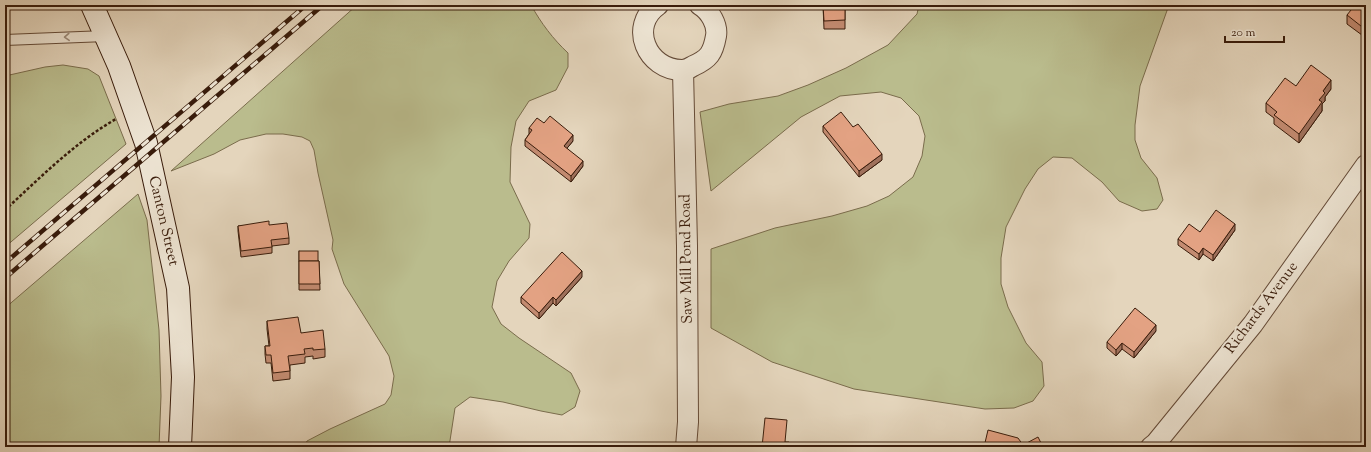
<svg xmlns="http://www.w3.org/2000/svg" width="1371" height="452" viewBox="0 0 1371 452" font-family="'Sorts Mill Goudy',serif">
	<rect width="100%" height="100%" fill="#e4d5bc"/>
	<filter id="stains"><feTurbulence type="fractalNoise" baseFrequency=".005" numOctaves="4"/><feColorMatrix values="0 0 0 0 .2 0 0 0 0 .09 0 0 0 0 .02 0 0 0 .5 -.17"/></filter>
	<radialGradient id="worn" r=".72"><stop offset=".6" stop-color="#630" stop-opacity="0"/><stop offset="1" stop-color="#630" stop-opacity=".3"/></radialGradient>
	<g fill="#babc8d" stroke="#7a6c4c">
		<path d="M 357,5 L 531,5 C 541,23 553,39 568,53 L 568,67 L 556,90 L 529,101 L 516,121 L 511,147 L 510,182 L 530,224 L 529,238 L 509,261 L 497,281 L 492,307 L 501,324 L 519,338 L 571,373 L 580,391 L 575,407 L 562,415 L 541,411 L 503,402 L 470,397 L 455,408 L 449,447 L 304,447 L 307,441 L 330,429 L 385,404 L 391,395 L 394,376 L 389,356 L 344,284 L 332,249 L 333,240 L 318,173 L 314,150 L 310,141 L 302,137 L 283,134 L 266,134 L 240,140 L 214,154 L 171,171 Z"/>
		<path d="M 919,5 L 1169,5 L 1140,86 L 1135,125 L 1135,140 L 1141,158 L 1157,178 L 1163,200 L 1157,209 L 1142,211 L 1119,201 L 1102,182 L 1072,158 L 1053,157 L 1038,169 L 1025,189 L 1006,227 L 1001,258 L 1001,284 L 1008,307 L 1026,343 L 1042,362 L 1044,386 L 1033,401 L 1014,408 L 985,409 L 854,389 L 772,362 L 711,328 L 711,249 L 775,228 L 832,216 L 867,206 L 889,196 L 913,177 L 922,156 L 925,136 L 919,116 L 901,98 L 881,92 L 840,96 L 801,117 L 711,191 L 700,112 L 729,104 L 778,96 L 808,85 L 846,68 L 888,45 L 917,14 Z"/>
		<path d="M 63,65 L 88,69 L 99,76 L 126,144 L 5,247 L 5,76 L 45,67 Z"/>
		<path d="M 138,194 L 147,220 L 159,330 L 161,396 L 159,447 L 5,447 L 5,308 Z"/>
	</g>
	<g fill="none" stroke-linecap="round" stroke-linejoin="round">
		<g stroke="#644a37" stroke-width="12">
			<path id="lane" d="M 5,40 L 106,36"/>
		</g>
		<g stroke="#644a37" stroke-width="22">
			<g id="street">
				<path d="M 658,5 C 628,26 647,70 682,70 C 685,70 690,68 693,66 C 709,59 713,53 716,36 C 718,25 710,11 700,5"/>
				<path d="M 683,70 L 687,246 L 688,422 L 686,447"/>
				<path d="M 1151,447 L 1156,443 L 1253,324 L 1366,165"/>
			</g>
		</g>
		<g stroke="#391c0b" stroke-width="24">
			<path id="secondary" d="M 92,5 L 119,66 L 146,143 L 178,288 L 183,377 L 180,447"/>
		</g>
		<path stroke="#391c0b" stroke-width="2.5" stroke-dasharray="3 2" stroke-linecap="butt" d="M 5,210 C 40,178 74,143 116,119"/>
		<use href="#lane" stroke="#ede4d3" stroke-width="10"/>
		<use href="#street" stroke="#ede4d3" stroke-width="20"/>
		<use href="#secondary" stroke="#ede4d3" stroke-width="22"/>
		<g stroke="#391c0b" stroke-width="4.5">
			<g id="rail">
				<path d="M 5,263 L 306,5"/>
				<path d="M 5,278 L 323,5"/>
			</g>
		</g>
		<use href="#rail" stroke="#ede4d3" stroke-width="3" stroke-dasharray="9" stroke-linecap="butt"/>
	</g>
	<g fill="#c38b71" stroke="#391c0b">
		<path d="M 823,5 L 845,5 L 845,29 L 824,29 Z"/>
		<path d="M 1366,5 L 1366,38 L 1347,24 L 1347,15 Z"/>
		<path d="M 1331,89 L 1325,97 L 1325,101 L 1322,104 L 1322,111 L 1299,143 L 1274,124 L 1274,118 L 1266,112 L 1266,103 Z"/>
		<path d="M 544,123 L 573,141 L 567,148 L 583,166 L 571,182 L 525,146 L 525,140 L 529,134 L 529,128 Z"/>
		<path d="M 823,126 L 853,127 L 882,160 L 859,177 L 823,132 Z"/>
		<path d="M 269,225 L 289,238 L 289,244 L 272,246 L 272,253 L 241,257 L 238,231 L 238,226 Z"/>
		<path d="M 1235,230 L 1213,261 L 1203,254 L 1199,260 L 1178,245 L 1178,239 L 1200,232 Z"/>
		<path d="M 299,251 L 319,261 L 320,290 L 299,290 Z"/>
		<path d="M 582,277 L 556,306 L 553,303 L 539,319 L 521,303 L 521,297 Z"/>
		<path d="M 267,321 L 301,333 L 325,349 L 325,357 L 313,359 L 313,356 L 305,357 L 305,363 L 290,365 L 290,379 L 273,381 L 271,363 L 266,363 L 265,354 L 265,346 L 269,346 L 267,329 Z"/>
		<path d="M 1156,331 L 1134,358 L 1122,349 L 1116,356 L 1107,348 L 1107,342 Z"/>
	</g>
	<g fill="#9f715c" stroke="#391c0b">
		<path d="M 1331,80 L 1331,89 L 1325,97 L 1325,101 L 1322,104 L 1322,111 L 1299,143 L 1299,134 L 1319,100 L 1323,91 Z"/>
		<path d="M 573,135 L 573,141 L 564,152 L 564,146 Z"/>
		<path d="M 882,154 L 882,160 L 859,177 L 859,171 Z"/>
		<path d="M 583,161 L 583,166 L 571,182 L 571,176 Z"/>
		<path d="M 1235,224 L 1235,230 L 1213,261 L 1213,255 Z"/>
		<path d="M 1203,248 L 1203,254 L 1199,260 L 1199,254 Z"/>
		<path d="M 582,271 L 582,277 L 556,306 L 556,300 Z"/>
		<path d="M 553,297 L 553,303 L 539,319 L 539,313 Z"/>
		<path d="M 1156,325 L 1156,331 L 1134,358 L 1134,352 Z"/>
		<path d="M 1122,343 L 1122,349 L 1116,356 L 1116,350 Z"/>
	</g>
	<g fill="#e3a283" stroke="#391c0b">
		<path d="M 823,5 L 845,5 L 845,20 L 824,21 Z"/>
		<path d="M 1355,5 L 1366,5 L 1366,30 L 1347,15 Z"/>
		<path d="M 1311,65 L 1331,80 L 1323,91 L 1325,93 L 1319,100 L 1322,102 L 1299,134 L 1274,115 L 1277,112 L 1266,103 L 1285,78 L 1296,86 Z"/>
		<path d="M 841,112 L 853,127 L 858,124 L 882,154 L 859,171 L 823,126 Z"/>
		<path d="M 550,116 L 573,135 L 564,146 L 583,161 L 571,176 L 525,140 L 532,130 L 529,128 L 537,118 L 544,123 Z"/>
		<path d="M 1216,210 L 1235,224 L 1213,255 L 1203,248 L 1199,254 L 1178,239 L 1189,224 L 1200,232 Z"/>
		<path d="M 269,221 L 269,225 L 287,223 L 289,238 L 271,240 L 272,247 L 241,251 L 238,226 Z"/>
		<rect x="299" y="251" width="19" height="10"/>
		<path d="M 562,252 L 582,271 L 556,300 L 553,297 L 539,313 L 521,297 Z"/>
		<path d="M 299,261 L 319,261 L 320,284 L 299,284 Z"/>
		<path d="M 1135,308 L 1156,325 L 1134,352 L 1122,343 L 1116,350 L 1107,342 Z"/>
		<path d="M 298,317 L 301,333 L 323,330 L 325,349 L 313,350 L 313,348 L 304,349 L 305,354 L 288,356 L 290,371 L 273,373 L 271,355 L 266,355 L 265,346 L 270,346 L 267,321 Z"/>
		<path d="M 765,418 L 787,420 L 785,442 L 789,442 L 789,447 L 762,447 Z"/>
		<path d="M 988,430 L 1018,438 L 1023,445 L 1038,437 L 1043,447 L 984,447 Z"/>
	</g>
	<defs><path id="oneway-chevron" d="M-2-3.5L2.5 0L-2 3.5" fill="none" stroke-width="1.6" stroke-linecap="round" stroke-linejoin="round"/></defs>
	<use stroke="#9c8a79" href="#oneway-chevron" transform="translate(67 37) rotate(177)"/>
	<g text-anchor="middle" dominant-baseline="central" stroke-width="4" stroke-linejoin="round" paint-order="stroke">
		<g font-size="15" fill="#391c0b" stroke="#ede4d3">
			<text transform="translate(163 221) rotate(77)">Canton Street</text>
			<text transform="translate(687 259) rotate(-91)">Saw Mill Pond Road</text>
			<text transform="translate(1262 308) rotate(-53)">Richards Avenue</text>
		</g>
	</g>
	<rect width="1371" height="452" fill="none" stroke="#e4d5bc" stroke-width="20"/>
	<rect x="6" y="6" width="1359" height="440" fill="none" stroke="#391c0b" stroke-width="2"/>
	<rect x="10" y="10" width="1351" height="432" fill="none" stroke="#391c0b"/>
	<path d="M1225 36v6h59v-6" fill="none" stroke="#391c0b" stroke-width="2"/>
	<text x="1231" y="36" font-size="12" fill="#391c0b" stroke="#ede4d3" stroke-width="3" paint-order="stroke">20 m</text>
	<rect width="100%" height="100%" filter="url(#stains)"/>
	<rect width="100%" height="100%" fill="url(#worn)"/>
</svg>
